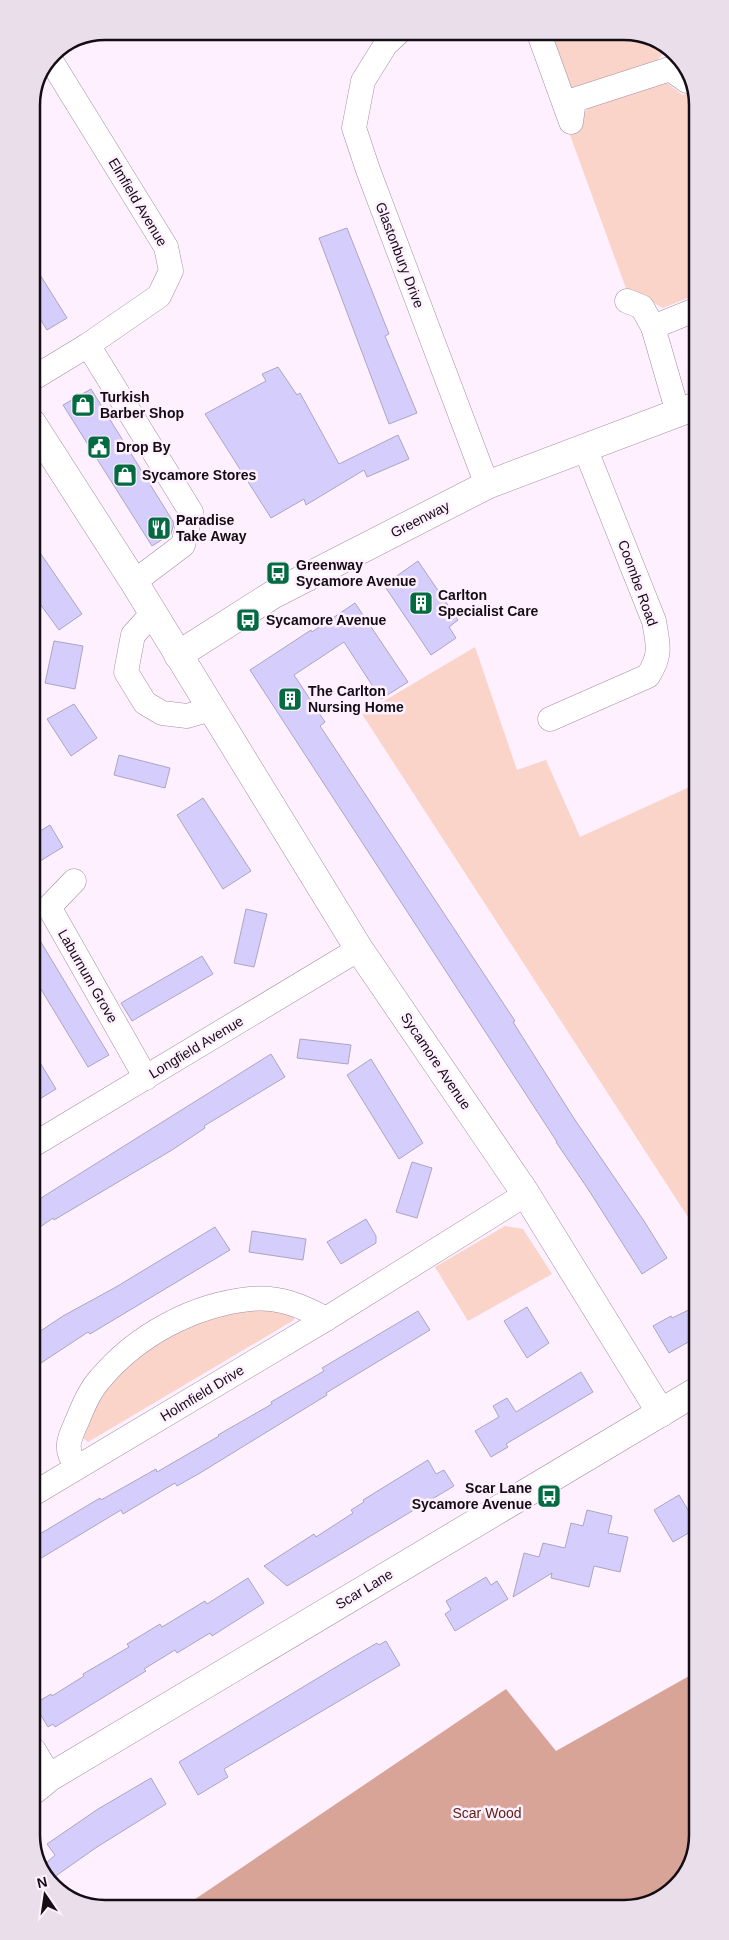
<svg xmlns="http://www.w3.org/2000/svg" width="729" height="1940" viewBox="0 0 729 1940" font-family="Arial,sans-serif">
	<rect width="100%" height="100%" fill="#fef0fe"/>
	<g fill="#fad3c9">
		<path d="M 543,31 L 629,31 L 663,44 L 665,51 L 654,64 L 578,91 L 565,86 Z"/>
		<path d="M 664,81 L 683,95 L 693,91 L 695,96 L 695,295 L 663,308 L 645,298 L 631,302 L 570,135 L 581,130 L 583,114 L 593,104 Z"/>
		<path d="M 475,647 L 517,770 L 546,760 L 580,837 L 696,784 L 697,1231 L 362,714 Z"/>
		<path d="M 505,1226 L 523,1229 L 552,1274 L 468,1321 L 435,1267 Z"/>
		<path d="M 254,1306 L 294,1311 L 294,1320 L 88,1442 L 80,1436 L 81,1422 L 120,1368 L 173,1328 Z"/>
	</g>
	<path fill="#d7a497" d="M 698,1671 L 698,1835 L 683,1880 L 643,1906 L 182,1908 L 506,1689 L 556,1751 Z"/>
	<g fill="#d5cdfb" stroke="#aaa6c1">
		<path d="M 347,228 L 389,334 L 385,336 L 417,413 L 389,424 L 319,238 Z"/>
		<path d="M 32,262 L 67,318 L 47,330 L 32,306 Z"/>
		<path d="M 278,367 L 297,395 L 300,393 L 339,464 L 398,435 L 409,459 L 367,477 L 364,470 L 306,505 L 304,499 L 271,518 L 205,414 L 266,381 L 262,374 Z"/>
		<path d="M 91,389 L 174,523 L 171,534 L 152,546 L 63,405 Z"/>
		<path d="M 32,541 L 82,614 L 59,630 L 32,593 Z"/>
		<path d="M 418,561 L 458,620 L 449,627 L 456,638 L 431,655 L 384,585 Z"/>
		<path d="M 355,603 L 408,682 L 381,699 L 344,642 L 294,675 L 325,722 L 320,726 L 515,1021 L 513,1022 L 573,1117 L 644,1221 L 667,1258 L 642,1274 L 588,1189 L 556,1142 L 557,1142 L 250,670 L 311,630 L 312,632 Z"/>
		<path d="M 54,641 L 83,646 L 75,689 L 45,683 Z"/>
		<path d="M 74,704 L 97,738 L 71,756 L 47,719 Z"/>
		<path d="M 119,755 L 170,768 L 165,788 L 114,775 Z"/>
		<path d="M 203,798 L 251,871 L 223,889 L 177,815 Z"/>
		<path d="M 50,825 L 63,847 L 32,866 L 32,836 Z"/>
		<path d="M 246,909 L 267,914 L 254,967 L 234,963 Z"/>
		<path d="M 33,929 L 109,1055 L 88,1067 L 33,976 Z"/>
		<path d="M 202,956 L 213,974 L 132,1021 L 121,1003 Z"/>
		<path d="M 300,1039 L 351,1045 L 348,1064 L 297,1058 Z"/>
		<path d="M 33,1051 L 56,1089 L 33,1103 Z"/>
		<path d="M 271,1054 L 285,1077 L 204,1126 L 205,1128 L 172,1150 L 54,1220 L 53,1218 L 33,1232 L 33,1203 Z"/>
		<path d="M 371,1059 L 423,1143 L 399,1159 L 347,1075 Z"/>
		<path d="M 412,1162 L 432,1168 L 417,1218 L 396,1212 Z"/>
		<path d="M 366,1219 L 376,1236 L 376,1243 L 341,1264 L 327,1242 Z"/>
		<path d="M 215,1227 L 230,1250 L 90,1334 L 88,1332 L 41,1363 L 33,1352 L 33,1336 L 63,1316 L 116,1287 Z"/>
		<path d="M 252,1231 L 306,1239 L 303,1260 L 249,1252 Z"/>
		<path d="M 697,1306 L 697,1337 L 669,1353 L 653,1326 L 671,1316 L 672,1318 Z"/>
		<path d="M 527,1307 L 549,1343 L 527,1358 L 504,1321 Z"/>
		<path d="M 418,1311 L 430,1330 L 326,1393 L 327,1395 L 200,1473 L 177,1486 L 175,1483 L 123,1514 L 121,1510 L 33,1563 L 33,1538 L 100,1498 L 101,1500 L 156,1469 L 157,1472 L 219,1436 L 218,1435 L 272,1404 L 271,1402 L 324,1371 L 322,1368 Z"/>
		<path d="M 581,1372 L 593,1392 L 506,1444 L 508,1447 L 491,1457 L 475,1431 L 499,1417 L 493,1406 L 507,1398 L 516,1412 Z"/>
		<path d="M 428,1460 L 436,1474 L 444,1470 L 454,1486 L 287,1586 L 264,1566 L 314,1534 L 316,1537 L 353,1513 L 351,1510 L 364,1502 L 363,1500 Z"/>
		<path d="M 679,1495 L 697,1525 L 697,1528 L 673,1542 L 654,1510 Z"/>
		<path d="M 587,1510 L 612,1516 L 608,1533 L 628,1537 L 620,1572 L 594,1566 L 589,1587 L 551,1578 L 552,1573 L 513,1597 L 524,1553 L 539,1557 L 543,1543 L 565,1548 L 571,1523 L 583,1526 Z"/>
		<path d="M 486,1577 L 491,1585 L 497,1581 L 508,1599 L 455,1631 L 445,1614 L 451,1610 L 446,1601 Z"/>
		<path d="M 248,1578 L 264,1603 L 212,1636 L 210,1633 L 177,1653 L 175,1650 L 144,1669 L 146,1671 L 55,1727 L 53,1724 L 48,1727 L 34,1704 L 51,1694 L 52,1696 L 84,1676 L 83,1674 L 129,1647 L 127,1644 L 160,1624 L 162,1627 L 205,1601 L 207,1604 Z"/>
		<path d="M 386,1641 L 400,1665 L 224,1769 L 228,1777 L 198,1795 L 179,1762 L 351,1658 L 377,1643 L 379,1645 Z"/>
		<path d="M 151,1778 L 166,1804 L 97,1847 L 50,1880 L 42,1867 L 55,1855 L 47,1844 L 98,1809 Z"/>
	</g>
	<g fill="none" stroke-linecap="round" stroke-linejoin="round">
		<g stroke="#a48ea3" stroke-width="25">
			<g id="street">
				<path d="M 400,31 L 386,44 L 363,81 L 354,128 L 368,170 L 487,485"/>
				<path d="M 538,31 L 571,122 L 574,100 L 670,69 L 687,81 L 683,67"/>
				<path d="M 627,301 L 642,307 L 653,327"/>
				<path d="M 88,345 L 191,512 L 183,545 L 134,582"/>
				<path d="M 32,379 L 88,345 L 159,296 L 171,271 L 166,247 L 50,59"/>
				<path d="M 678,413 L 653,327 L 695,310"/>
				<path d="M 152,614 L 133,635 L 126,672 L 145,703 L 162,713 L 187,716 L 211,709"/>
				<path d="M 550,719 L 648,676 C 662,654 658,645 654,621 L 585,448"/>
				<path d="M 74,881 L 49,907 L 146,1078"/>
				<path d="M 33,1145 L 359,949"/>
				<path d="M 77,1467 C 63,1448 69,1439 78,1419 C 83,1406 90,1390 100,1379 C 137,1335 193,1305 250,1299 C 279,1296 302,1306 326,1319"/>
				<path d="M 33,1494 L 326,1319 L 526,1194"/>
				<path d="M 34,1750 L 50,1777"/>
			</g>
		</g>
		<g stroke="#a48ea3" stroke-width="29">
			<g id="secondary">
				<path d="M 32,423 L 134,582 L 359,949 L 526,1194 L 661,1413"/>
				<path d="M 178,655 L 274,594 L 487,485 L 696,406"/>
				<path d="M 34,1790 L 50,1777 L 697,1391"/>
			</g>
		</g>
		<use href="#street" stroke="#fff" stroke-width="24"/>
		<use href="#secondary" stroke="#fff" stroke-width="28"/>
	</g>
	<defs>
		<g id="shop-square" transform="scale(1.25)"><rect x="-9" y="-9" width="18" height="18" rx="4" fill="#026b42" stroke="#fef0fe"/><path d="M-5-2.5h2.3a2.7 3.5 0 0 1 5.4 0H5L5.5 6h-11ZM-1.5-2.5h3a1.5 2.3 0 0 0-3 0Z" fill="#fff"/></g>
		<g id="civic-square" transform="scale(1.25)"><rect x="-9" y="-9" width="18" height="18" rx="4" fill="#026b42" stroke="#fef0fe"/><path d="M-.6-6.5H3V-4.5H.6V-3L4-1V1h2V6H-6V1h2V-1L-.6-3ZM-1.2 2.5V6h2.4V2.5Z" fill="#fff"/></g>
		<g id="restaurant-square" transform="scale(1.25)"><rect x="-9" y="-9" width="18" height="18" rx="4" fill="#026b42" stroke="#fef0fe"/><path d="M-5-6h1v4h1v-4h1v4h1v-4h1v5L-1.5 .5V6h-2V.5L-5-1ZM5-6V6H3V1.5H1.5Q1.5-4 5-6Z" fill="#fff"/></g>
		<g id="bus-square" transform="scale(1.25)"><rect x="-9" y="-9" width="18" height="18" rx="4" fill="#026b42" stroke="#fef0fe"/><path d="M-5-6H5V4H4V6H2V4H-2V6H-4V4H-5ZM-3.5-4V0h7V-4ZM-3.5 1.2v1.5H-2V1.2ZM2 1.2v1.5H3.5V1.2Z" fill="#fff"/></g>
		<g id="building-square" transform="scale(1.25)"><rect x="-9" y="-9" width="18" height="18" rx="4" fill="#026b42" stroke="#fef0fe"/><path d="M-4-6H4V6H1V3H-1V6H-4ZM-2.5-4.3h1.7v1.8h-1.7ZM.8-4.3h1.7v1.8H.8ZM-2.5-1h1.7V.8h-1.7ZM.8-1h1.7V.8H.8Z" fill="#fff"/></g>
	</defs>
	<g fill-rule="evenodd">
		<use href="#shop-square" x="83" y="405"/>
		<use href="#civic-square" x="99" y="447"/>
		<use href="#shop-square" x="125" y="475"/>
		<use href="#restaurant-square" x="159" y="528"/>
		<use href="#bus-square" x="278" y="573"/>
		<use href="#building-square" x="421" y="603"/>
		<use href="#bus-square" x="248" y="620"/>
		<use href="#building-square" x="290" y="699"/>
		<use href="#bus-square" x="549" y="1496"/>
	</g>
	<g text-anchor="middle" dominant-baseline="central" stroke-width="5" stroke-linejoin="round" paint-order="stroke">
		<g font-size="14" fill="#150d14" stroke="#fef0fe">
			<text transform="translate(138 202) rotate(59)">Elmfield Avenue</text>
			<text transform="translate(400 255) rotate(69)">Glastonbury Drive</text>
			<text transform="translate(420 519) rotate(-27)">Greenway</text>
			<text transform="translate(638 583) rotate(70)">Coombe Road</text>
			<text transform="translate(88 976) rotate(60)">Laburnum Grove</text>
			<text transform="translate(196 1047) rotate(-31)">Longfield Avenue</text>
			<text transform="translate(436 1061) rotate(56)">Sycamore Avenue</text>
			<text transform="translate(202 1393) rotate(-31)">Holmfield Drive</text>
			<text transform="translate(364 1589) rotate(-31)">Scar Lane</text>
		</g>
		<g font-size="14" font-weight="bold" fill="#150d14" stroke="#fef0fe" text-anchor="start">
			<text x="100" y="397">Turkish<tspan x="100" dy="16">Barber Shop</tspan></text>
			<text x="116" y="447">Drop By</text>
			<text x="142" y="475">Sycamore Stores</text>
			<text x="176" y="520">Paradise<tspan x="176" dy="16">Take Away</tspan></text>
			<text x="296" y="565">Greenway<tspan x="296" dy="16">Sycamore Avenue</tspan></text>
			<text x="438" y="595">Carlton<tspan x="438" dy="16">Specialist Care</tspan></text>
			<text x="266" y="620">Sycamore Avenue</text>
			<text x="308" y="691">The Carlton<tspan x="308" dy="16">Nursing Home</tspan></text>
			<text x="532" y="1488" text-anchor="end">Scar Lane<tspan x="532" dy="16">Sycamore Avenue</tspan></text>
		</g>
		<g font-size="14" fill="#602213" stroke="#fef0fe">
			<text x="487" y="1813">Scar Wood</text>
		</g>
	</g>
	<path d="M0 0H729V1940H0ZM105 40H624A65 65 0 0 1 689 105V1835A65 65 0 0 1 624 1900H105A65 65 0 0 1 40 1835V105A65 65 0 0 1 105 40Z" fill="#ebdeeb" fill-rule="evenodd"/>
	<path fill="none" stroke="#150d14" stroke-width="2.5" d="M105 40H624A65 65 0 0 1 689 105V1835A65 65 0 0 1 624 1900H105A65 65 0 0 1 40 1835V105A65 65 0 0 1 105 40Z"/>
	<g transform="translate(45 1895) rotate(347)" stroke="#fef0fe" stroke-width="4" paint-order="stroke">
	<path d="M0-4L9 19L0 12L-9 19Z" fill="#150d14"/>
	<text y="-8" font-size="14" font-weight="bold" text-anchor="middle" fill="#150d14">N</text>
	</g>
</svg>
